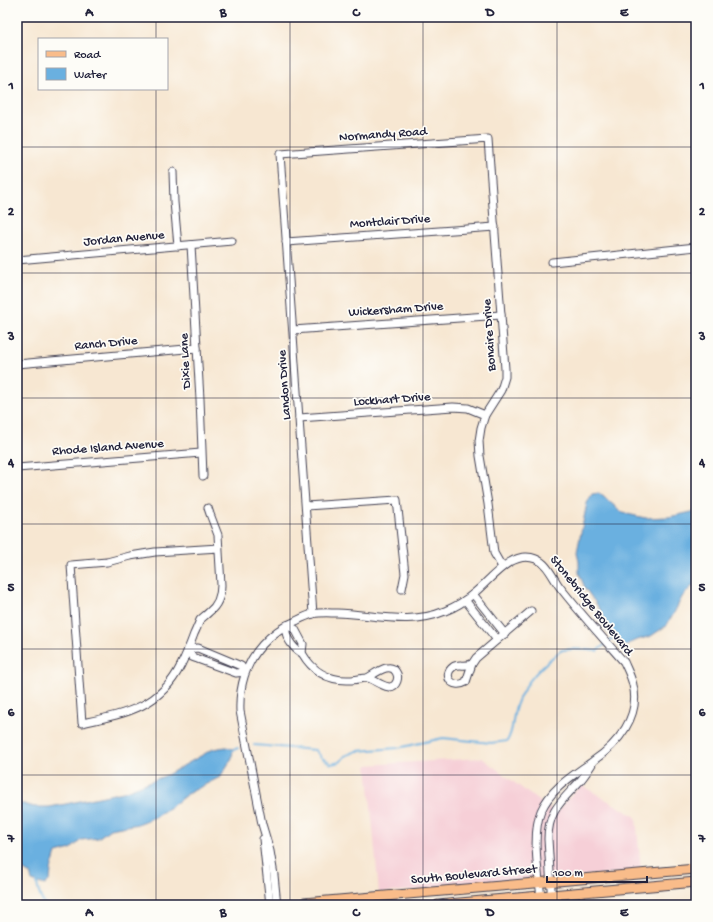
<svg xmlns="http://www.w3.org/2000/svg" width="713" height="922" viewBox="0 0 713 922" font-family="'Gochi Hand',sans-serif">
	<rect width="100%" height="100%" fill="#fdfcf7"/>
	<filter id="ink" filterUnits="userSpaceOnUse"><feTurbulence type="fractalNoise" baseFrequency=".025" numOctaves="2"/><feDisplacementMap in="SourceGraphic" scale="8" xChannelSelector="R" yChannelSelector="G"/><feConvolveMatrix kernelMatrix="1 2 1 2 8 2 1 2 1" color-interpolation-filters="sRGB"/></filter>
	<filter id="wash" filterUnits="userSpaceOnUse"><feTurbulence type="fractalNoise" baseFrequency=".012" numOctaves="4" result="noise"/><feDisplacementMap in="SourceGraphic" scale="16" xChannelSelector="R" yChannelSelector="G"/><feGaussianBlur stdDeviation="0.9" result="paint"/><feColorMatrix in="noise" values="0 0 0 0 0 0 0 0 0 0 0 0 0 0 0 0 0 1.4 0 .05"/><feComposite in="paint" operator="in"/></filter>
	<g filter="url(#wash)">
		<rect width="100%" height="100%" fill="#f7e7d2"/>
		<path fill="#f6cfd7" d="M 482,758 L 544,805 L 557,812 L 581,785 L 636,817 L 641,871 L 379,893 L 367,765 Z"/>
		<g fill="#6ab0e0" stroke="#46698e">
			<path d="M 599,493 L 623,513 L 645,518 L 669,517 L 696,511 L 696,582 L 682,597 L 673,615 L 666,626 L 651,636 L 634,641 L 621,648 L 605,629 L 606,623 L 602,612 L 585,588 L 579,573 L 579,562 L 577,552 L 587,503 L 592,494 Z"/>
			<path d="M 226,747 L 233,749 L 232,758 L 220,777 L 187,794 L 176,803 L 155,817 L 138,824 L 110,829 L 98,838 L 81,840 L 71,849 L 56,853 L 51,870 L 50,880 L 45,885 L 32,881 L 30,874 L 17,865 L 17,804 L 24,804 L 34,807 L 49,807 L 61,805 L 123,792 L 167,775 L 213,749 Z"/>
		</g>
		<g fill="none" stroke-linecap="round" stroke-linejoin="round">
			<g stroke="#6ab0e0" stroke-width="2">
				<path d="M 254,745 L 315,750 L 322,758 L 331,764 L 340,762 L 345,756 L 357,751 L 398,748 L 443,738 L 491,743 L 507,741 C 514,731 512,718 516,706 C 523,686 537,670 553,657 C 556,655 559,651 563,650 C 574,648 586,650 597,651 L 614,637"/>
				<path d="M 231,751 L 238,748"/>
				<path d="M 37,880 C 37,888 40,900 46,905"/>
			</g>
		</g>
	</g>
	<g filter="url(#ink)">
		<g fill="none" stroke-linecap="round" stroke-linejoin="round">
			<g stroke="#424052" stroke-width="9">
				<g id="minor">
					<path d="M 173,172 L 174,202 L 178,246"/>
					<path d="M 286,242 L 495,227"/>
					<path d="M 191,245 L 200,399 L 203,476"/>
					<path d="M 17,260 L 232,241"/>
					<path d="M 552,262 L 696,247"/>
					<path d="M 293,330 L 501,315"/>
					<path d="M 17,364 L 197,348"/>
					<path d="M 299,418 L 453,407 L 468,408 L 485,415"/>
					<path d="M 17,468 L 201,453"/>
					<path d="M 306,506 L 397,500 L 405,574 L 402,589"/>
					<path d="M 208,508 L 210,514 L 218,535 L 221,585 C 221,596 218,605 209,612 C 206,615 203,617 200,620 C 198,625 196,630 194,634 C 190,645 186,655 181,665 C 160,708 124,714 82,723 L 71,565 L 107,562 L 130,556 L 155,552 L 219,548"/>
					<path d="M 473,594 L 505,634"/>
					<path d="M 465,600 L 497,640"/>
					<path d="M 313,614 L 280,154 L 488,139 L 505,369 L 505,377 L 501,390 L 485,415 L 481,428 L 479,441 L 480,456 L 488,504 L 494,553 L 502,567"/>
					<path d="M 287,625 L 295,629 L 303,644 L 302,653 C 295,650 287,640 286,632 C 286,629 286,627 287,625 Z"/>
					<path d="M 198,648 L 241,666 L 245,672 L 236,673 L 192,657 L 188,649 Z"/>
					<path d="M 302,653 C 313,672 328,681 350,680 C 355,680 363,678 368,678 C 376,680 392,695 397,681 C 398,678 398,675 396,672 C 390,661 375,674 367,678"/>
					<path d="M 472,664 C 465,667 458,663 453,667 C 442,675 452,690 466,682 L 472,664 L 476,658 L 531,611"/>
					<path d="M 263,839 L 270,905"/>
					<path d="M 277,905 L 274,875 L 270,851 L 262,824 L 240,711 C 239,687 246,663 262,645 C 272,634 283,626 296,621 C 302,618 308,615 313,614 C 321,612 330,613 337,613 C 373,614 410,626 445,611 C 455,607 465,601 473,594 C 490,581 511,549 536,559 C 547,563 552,576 559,586 C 579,612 602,637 624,662 C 627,669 631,676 633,685 C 641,716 618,744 593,761 C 574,775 551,788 541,811 C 531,835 539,879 542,905"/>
					<path d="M 552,905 L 548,839 C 548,811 561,802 579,782 C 584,777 588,770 592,764"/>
				</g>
			</g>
			<g stroke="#424052" stroke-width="11">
				<g id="major">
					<path d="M 302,905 L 304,903 L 696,869"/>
					<path d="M 438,905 L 696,882"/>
				</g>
			</g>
			<use href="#minor" stroke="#fff" stroke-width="7"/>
			<use href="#major" stroke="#f9bc8a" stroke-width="9"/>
		</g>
	</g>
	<path fill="none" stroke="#22223b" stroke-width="1" stroke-opacity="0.55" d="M 156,17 L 156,39M 290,17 L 290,905M 423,17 L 423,905M 557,17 L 557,905M 156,89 L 156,905M 17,147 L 696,147M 17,273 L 696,273M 17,398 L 696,398M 17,524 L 696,524M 17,649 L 696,649M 17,775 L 696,775"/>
	<g text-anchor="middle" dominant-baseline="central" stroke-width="3.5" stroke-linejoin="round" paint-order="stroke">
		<g font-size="13" fill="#22223b" stroke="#fdfcf7">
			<text transform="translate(383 135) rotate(-4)">Normandy Road</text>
			<text transform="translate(390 222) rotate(-4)">Montclair Drive</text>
			<text transform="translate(124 239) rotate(-5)">Jordan Avenue</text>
			<text transform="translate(396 310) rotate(-4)">Wickersham Drive</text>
			<text transform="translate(490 335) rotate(-94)">Bonaire Drive</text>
			<text transform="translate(106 344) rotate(-5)">Ranch Drive</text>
			<text transform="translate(186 361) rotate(-93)">Dixie Lane</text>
			<text transform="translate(285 385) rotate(-94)">Landon Drive</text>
			<text transform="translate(392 400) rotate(-4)">Lockhart Drive</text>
			<text transform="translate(108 448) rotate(-4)">Rhode Island Avenue</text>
			<text transform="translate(591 606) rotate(51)">Stonebridge Boulevard</text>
			<text transform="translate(474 875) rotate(-5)">South Boulevard Street</text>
		</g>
	</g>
	<rect width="713" height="922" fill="none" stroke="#fdfcf7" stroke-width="44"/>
	<rect x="38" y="38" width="130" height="52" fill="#fdfcf7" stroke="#a5a5ac"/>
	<rect x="46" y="51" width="20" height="6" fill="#f9bc8a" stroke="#a5a5ac"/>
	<text x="74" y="58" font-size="12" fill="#22223b">Road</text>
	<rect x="46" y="68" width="20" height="12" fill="#6ab0e0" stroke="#a5a5ac"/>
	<text x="74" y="78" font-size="12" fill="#22223b">Water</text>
	<path d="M547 876v6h100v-6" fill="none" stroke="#22223b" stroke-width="2"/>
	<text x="553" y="876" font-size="12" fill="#22223b" stroke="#fdfcf7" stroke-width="3" paint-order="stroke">100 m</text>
	<rect x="22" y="22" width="669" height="878" fill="none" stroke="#22223b" stroke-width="1.5"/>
	<g font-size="13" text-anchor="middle" font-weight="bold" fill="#22223b">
		<text x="89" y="16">A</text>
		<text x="223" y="16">B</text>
		<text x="356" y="16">C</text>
		<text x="490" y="16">D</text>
		<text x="624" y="16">E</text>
		<text x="11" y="89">1</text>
		<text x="702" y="89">1</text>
		<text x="11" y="215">2</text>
		<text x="702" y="215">2</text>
		<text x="11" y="340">3</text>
		<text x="702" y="340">3</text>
		<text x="11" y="466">4</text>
		<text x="702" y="466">4</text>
		<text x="11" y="591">5</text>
		<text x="702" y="591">5</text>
		<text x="11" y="716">6</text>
		<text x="702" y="716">6</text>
		<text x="11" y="842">7</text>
		<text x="702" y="842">7</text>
		<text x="89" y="916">A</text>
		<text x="223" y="916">B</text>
		<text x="356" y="916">C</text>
		<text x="490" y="916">D</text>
		<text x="624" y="916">E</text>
	</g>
</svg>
